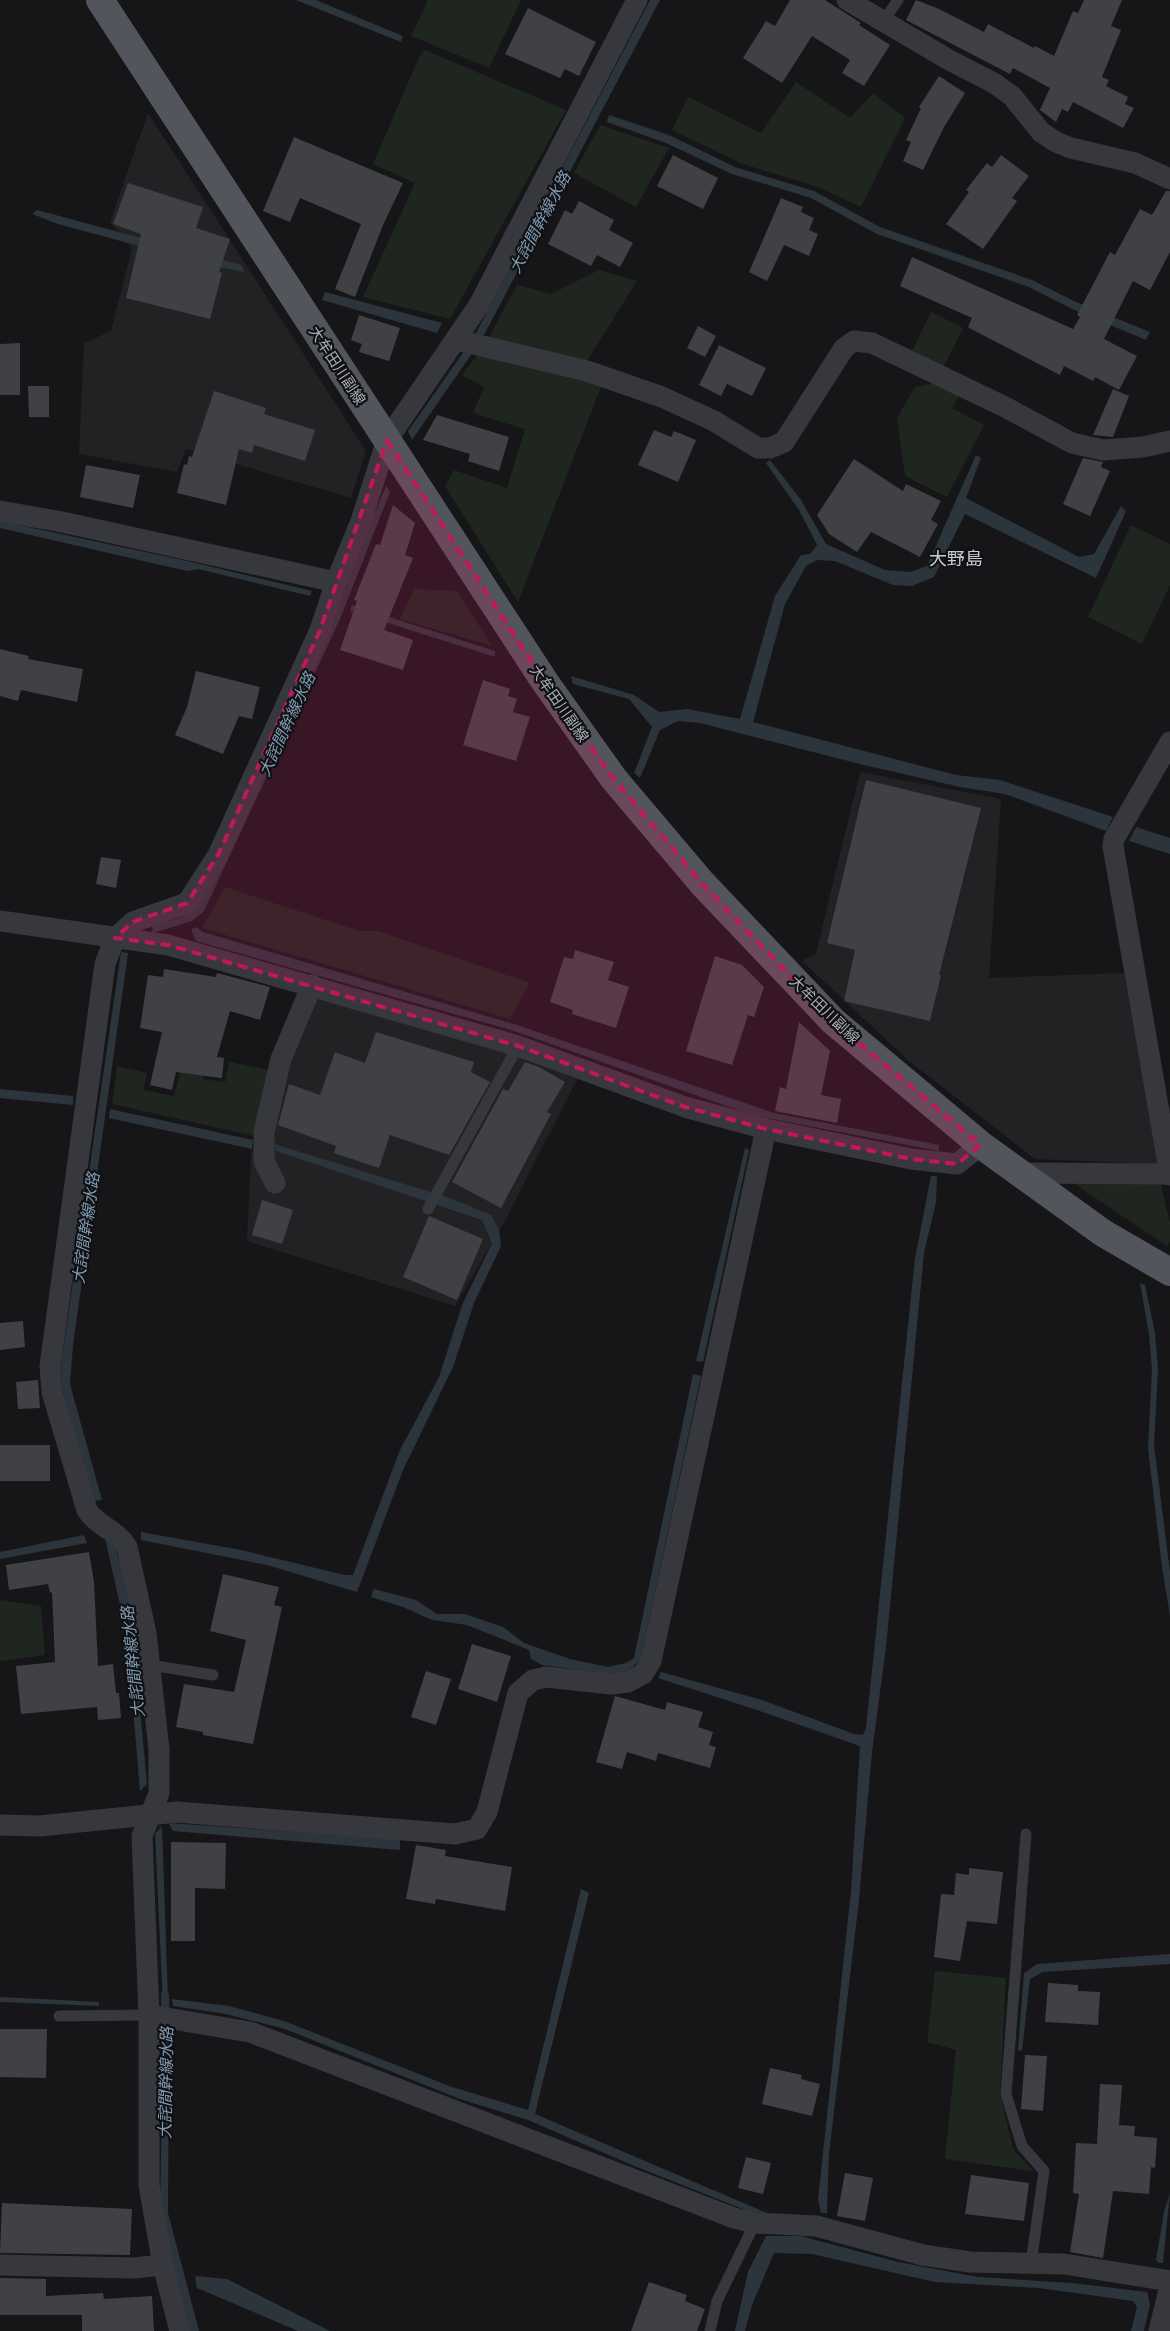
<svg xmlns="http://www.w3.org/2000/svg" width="1170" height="2331" viewBox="0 0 1170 2331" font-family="Commissioner,'Noto Sans JP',sans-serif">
	<rect width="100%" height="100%" fill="#161618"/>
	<g fill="#222225">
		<path d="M 148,113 L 366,451 L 351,498 L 186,449 L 177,472 L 79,454 L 84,343 L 111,331 L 132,248 L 110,222 Z"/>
		<path d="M 860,772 L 1001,799 L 989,978 L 1124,973 L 1159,1164 L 1035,1159 L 909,1061 L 802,961 L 816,953 Z"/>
		<path d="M 317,999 L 515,1052 L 577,1079 L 506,1219 L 455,1306 L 247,1241 L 251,1154 L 269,1129 L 288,1058 Z"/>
	</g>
	<g fill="#1e261f">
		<path d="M 428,0 L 521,0 L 489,68 L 411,36 Z"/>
		<path d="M 425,50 L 566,110 L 450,319 L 363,297 L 415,183 L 373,164 L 419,57 Z"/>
		<path d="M 796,82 L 850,118 L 873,93 L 905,118 L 861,207 L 818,187 L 743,164 L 672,130 L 688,97 L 761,133 Z"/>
		<path d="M 600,125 L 669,148 L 636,207 L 574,173 Z"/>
		<path d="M 599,270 L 637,281 L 585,364 L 489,337 L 517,285 L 551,294 Z"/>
		<path d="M 931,312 L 963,328 L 943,368 L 911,353 Z"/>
		<path d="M 480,352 L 602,384 L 518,602 L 445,486 L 454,470 L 507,488 L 525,429 L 473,413 L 484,387 L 462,375 Z"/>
		<path d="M 934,383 L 959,395 L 952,408 L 984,425 L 947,497 L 905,476 L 897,418 L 915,387 Z"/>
		<path d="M 1131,525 L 1170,544 L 1170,585 L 1142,644 L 1088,617 Z"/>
		<path d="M 414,589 L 457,591 L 492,646 L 400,619 Z"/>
		<path d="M 225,887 L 359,931 L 378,931 L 530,983 L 510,1019 L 202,928 Z"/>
		<path d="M 187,1044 L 209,1050 L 203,1079 L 225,1082 L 229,1062 L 270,1070 L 254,1136 L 112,1104 L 117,1066 L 147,1073 L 143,1090 L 174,1096 Z"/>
		<path d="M 1082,1179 L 1160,1181 L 1170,1223 L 1170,1242 L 1167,1246 L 1076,1185 Z"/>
		<path d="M 0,1600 L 41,1606 L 45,1655 L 0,1661 Z"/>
		<path d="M 935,1971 L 1006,1978 L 1000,2093 L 1013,2149 L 1033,2171 L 945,2159 L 956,2050 L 927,2042 Z"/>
	</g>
	<g fill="#2c353c">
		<path d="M 296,0 L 316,0 L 403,36 L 401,42 Z"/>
		<path d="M 650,0 L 660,0 L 482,339 L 412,440 L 408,431 L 474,337 Z"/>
		<path d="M 609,115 L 669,135 L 735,167 L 814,191 L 880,227 L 1032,280 L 1076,302 L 1150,332 L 1146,340 L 1072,309 L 1029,287 L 877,234 L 811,198 L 732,174 L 666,143 L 607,122 Z"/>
		<path d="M 37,210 L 242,265 L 244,272 L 213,266 L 58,224 L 32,214 Z"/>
		<path d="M 325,292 L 442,323 L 437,333 L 322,300 Z"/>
		<path d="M 976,455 L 981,458 L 966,498 L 1079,557 L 1094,554 L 1121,506 L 1126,511 L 1096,578 L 965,514 L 934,577 L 912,586 L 893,585 L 835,561 L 817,560 L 806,566 L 785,604 L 753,722 L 956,775 L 1000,780 L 1113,817 L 1106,831 L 1005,794 L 960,787 L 864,765 L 700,723 L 678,721 L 660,730 L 640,778 L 634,773 L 652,727 L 629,699 L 573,684 L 571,676 L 634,695 L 659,712 L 687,709 L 740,719 L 775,596 L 801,555 L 810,554 L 817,545 L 799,510 L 766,463 L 770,460 L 801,500 L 826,544 L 885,570 L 911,572 L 927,566 Z"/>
		<path d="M 386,486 L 390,492 L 340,619 L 204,911 L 192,921 L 153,933 L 152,926 L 181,917 L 194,909 L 332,616 Z"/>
		<path d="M 0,521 L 192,562 L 312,591 L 310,596 L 198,569 L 187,571 L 0,528 Z"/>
		<path d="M 352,605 L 495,651 L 495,657 L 350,611 Z"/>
		<path d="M 1136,827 L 1170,838 L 1170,854 L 1129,841 Z"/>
		<path d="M 196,927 L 203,932 L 517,1025 L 774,1113 L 939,1145 L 939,1151 L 752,1115 L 514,1031 L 196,941 L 191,930 Z"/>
		<path d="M 121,952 L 128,953 L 73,1345 L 70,1384 L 102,1500 L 94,1501 L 62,1388 L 61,1364 Z"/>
		<path d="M 0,1089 L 73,1096 L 73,1105 L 0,1098 Z"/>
		<path d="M 110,1109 L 253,1140 L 252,1149 L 109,1118 Z"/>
		<path d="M 274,1144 L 450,1198 L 491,1215 L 499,1230 L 501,1246 L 474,1303 L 453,1367 L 403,1470 L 357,1592 L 267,1565 L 141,1540 L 141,1532 L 241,1550 L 345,1575 L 353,1575 L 400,1450 L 439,1377 L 462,1305 L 492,1243 L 482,1220 L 276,1151 Z"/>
		<path d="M 745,1148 L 749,1150 L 703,1362 L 696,1361 Z"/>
		<path d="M 931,1176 L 937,1176 L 936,1202 L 924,1253 L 886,1647 L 872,1752 L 859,1900 L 829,2154 L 827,2213 L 821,2213 L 818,2200 L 851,1891 L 860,1746 L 760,1711 L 658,1678 L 661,1672 L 762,1700 L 854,1734 L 863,1735 L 866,1728 L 915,1258 Z"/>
		<path d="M 1140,1283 L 1145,1285 L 1155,1333 L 1158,1369 L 1154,1445 L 1170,1572 L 1170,1616 L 1162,1567 L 1148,1448 L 1152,1369 L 1149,1334 Z"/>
		<path d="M 693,1374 L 701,1376 L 641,1658 L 633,1667 L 623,1673 L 603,1673 L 542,1665 L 531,1659 L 529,1650 L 467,1625 L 432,1620 L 403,1607 L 371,1597 L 374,1589 L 416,1600 L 437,1614 L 465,1614 L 503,1627 L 524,1643 L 570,1659 L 608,1667 L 626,1663 L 634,1658 Z"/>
		<path d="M 84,1535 L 87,1543 L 0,1559 L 0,1552 Z"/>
		<path d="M 105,1538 L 113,1538 L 130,1601 L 147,1784 L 140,1791 L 127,1636 Z"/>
		<path d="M 169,1823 L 400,1839 L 400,1850 L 173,1831 Z"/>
		<path d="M 162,1826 L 168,2001 L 168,2004 L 163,2004 L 155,1834 Z"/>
		<path d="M 581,1889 L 589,1893 L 535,2114 L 767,2213 L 758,2215 L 632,2165 L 528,2120 L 460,2099 L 285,2029 L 226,2014 L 173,2006 L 172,1999 L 229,2006 L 284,2021 L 452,2087 L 528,2110 Z"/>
		<path d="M 1170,1954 L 1170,1964 L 1043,1972 L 1030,1979 L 1022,2051 L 1018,2050 L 1024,1973 L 1037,1964 Z"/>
		<path d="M 0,1997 L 99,2002 L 99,2006 L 0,2002 Z"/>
		<path d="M 163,2035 L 169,2036 L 168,2213 L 199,2331 L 189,2331 L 160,2213 Z"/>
		<path d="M 1170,2193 L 1163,2263 L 1159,2263 L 1156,2260 L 1164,2212 Z"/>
		<path d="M 766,2236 L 801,2236 L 898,2262 L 978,2277 L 1072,2283 L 1147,2292 L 1150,2304 L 1144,2331 L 1131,2331 L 1137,2307 L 1133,2301 L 1039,2288 L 935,2282 L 812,2254 L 774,2253 L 752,2305 L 745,2331 L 735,2331 L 748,2272 Z"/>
		<path d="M 195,2276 L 227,2279 L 330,2331 L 298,2331 L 197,2288 Z"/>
	</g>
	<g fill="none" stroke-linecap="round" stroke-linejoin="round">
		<path stroke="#2c353c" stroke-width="8" d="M 165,1995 L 166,2044"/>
	</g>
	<g fill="#404145">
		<path d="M 790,0 L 825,0 L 861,23 L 859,25 L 890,45 L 864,86 L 842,73 L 850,60 L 812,36 L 782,83 L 743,58 L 766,21 L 775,26 Z"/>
		<path d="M 916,0 L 939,9 L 984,32 L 988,24 L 1034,48 L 1035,46 L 1054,56 L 1073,11 L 1078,13 L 1084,0 L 1122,0 L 1111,26 L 1121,30 L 1102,77 L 1109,80 L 1106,86 L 1128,97 L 1125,104 L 1134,108 L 1123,128 L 1073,102 L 1068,112 L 1062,109 L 1056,122 L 1040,110 L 1050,88 L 1013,68 L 1010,74 L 906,20 Z"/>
		<path d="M 528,8 L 596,42 L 579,76 L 565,69 L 560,78 L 505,54 Z"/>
		<path d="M 939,76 L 965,93 L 944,127 L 923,170 L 903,161 L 911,142 L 906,140 L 921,108 L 919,107 Z"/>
		<path d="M 294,137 L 403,183 L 383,225 L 355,297 L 335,289 L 361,224 L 300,198 L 290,222 L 263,211 Z"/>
		<path d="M 673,155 L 718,178 L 703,209 L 657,186 Z"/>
		<path d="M 1001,155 L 1029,176 L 1012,198 L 1017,201 L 983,249 L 946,224 L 969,192 L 966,190 L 987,163 L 992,167 Z"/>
		<path d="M 128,183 L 203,207 L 196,228 L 230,239 L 219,272 L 222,273 L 210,319 L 126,298 L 141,234 L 113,224 Z"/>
		<path d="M 1166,191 L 1170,191 L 1170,252 L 1150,290 L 1133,281 L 1104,339 L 1137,356 L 1119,390 L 1095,377 L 1093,381 L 1064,366 L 1060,375 L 971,329 L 968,327 L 972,318 L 900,286 L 912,257 L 1073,329 L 1080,317 L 1077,315 L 1110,252 L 1115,255 L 1140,209 L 1152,215 Z"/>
		<path d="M 781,198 L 803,207 L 801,212 L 814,218 L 809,230 L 818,234 L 809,256 L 784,245 L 767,281 L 749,272 Z"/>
		<path d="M 579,201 L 614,220 L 609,230 L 633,243 L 620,267 L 597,255 L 591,266 L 548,244 L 565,210 L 572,214 Z"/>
		<path d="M 359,315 L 400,328 L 389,361 L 359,352 L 362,344 L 351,340 Z"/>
		<path d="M 698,326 L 716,336 L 705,357 L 687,348 Z"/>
		<path d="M 20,343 L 20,395 L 0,395 L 0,344 Z"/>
		<path d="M 719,345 L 766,368 L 752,396 L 727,384 L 721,396 L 699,385 Z"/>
		<path d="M 28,386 L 49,386 L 49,417 L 29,417 Z"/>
		<path d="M 1113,389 L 1129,396 L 1113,437 L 1093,435 Z"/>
		<path d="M 214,391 L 266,408 L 264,414 L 315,430 L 305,461 L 254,445 L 252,453 L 239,449 L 226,505 L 177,493 L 184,464 L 187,465 L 189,456 L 192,457 Z"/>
		<path d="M 437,415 L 509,437 L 499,471 L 468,461 L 470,454 L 423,440 Z"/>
		<path d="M 654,430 L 671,437 L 674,431 L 696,440 L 678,482 L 638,465 Z"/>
		<path d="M 1083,458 L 1103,462 L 1101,467 L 1110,471 L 1090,516 L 1063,504 Z"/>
		<path d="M 854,459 L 903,491 L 906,484 L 941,501 L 931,520 L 938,524 L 920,557 L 871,532 L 857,552 L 829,534 L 817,515 Z"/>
		<path d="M 86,465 L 140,475 L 133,508 L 80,497 Z"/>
		<path d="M 393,505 L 415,523 L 405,555 L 413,558 L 384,630 L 413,640 L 403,670 L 340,650 L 357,601 L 354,600 L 376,544 L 380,545 Z"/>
		<path d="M 0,649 L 29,656 L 28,659 L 83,669 L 77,702 L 21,690 L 18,701 L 0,696 Z"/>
		<path d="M 196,671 L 260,687 L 252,719 L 239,716 L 223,754 L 175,735 L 187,707 Z"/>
		<path d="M 483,680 L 510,689 L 508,696 L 517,699 L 513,712 L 530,717 L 516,761 L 463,745 Z"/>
		<path d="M 866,780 L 981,808 L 939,975 L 941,975 L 930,1021 L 844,1001 L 855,950 L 827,943 Z"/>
		<path d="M 101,857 L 121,860 L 116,888 L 96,884 Z"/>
		<path d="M 575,950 L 614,962 L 608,980 L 629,987 L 616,1028 L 572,1014 L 573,1010 L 550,1002 L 564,957 L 573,959 Z"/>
		<path d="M 715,956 L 742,965 L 764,987 L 754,1017 L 748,1015 L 732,1065 L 686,1051 Z"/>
		<path d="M 164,969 L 216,977 L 217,973 L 270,987 L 260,1020 L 230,1011 L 217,1057 L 224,1058 L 222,1078 L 176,1072 L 172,1090 L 150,1085 L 162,1032 L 140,1028 L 148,975 L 163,977 Z"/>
		<path d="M 799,1022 L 830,1051 L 821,1095 L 841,1099 L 837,1123 L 775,1111 L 780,1087 L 786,1089 Z"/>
		<path d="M 376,1032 L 474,1062 L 471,1072 L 490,1082 L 449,1155 L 390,1135 L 379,1168 L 334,1153 L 336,1146 L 278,1125 L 289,1084 L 320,1095 L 335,1052 L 365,1063 Z"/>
		<path d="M 525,1062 L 539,1067 L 565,1082 L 547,1112 L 551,1114 L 501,1208 L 452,1182 L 503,1089 L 508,1091 Z"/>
		<path d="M 262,1200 L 293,1210 L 282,1244 L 252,1235 Z"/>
		<path d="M 429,1216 L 483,1239 L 457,1300 L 403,1277 Z"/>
		<path d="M 23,1321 L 25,1347 L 0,1350 L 0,1323 Z"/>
		<path d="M 38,1380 L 40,1408 L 18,1409 L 16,1382 Z"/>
		<rect x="0" y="1445" width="50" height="36"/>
		<path d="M 89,1552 L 94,1582 L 98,1666 L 113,1664 L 116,1693 L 119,1693 L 121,1718 L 98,1720 L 97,1707 L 21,1714 L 16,1666 L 55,1662 L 52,1592 L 50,1593 L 48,1584 L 9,1590 L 6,1565 Z"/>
		<path d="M 223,1574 L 279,1587 L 274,1605 L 282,1607 L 253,1744 L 203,1735 L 203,1732 L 176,1727 L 184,1684 L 234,1692 L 246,1640 L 210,1631 Z"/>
		<path d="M 472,1644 L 511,1656 L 497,1702 L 458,1689 Z"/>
		<path d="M 426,1671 L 451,1679 L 436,1725 L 411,1717 Z"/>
		<path d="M 615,1696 L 665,1710 L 667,1702 L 703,1712 L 698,1727 L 713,1732 L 709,1745 L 716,1747 L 710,1768 L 658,1753 L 656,1761 L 627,1752 L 622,1769 L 596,1762 Z"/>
		<path d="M 171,1842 L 226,1843 L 225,1889 L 195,1888 L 195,1941 L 171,1941 Z"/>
		<path d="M 416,1845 L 446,1850 L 445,1856 L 512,1867 L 505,1911 L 436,1899 L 435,1904 L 406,1899 Z"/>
		<path d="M 969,1868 L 1003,1872 L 997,1924 L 967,1921 L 960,1961 L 934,1957 L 941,1894 L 954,1895 L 956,1873 L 969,1875 Z"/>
		<path d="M 1048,1983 L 1078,1985 L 1078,1991 L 1100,1992 L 1098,2025 L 1045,2022 Z"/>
		<path d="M 0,2029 L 47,2029 L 46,2078 L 0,2077 Z"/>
		<path d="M 1025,2055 L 1047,2056 L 1043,2111 L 1021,2109 Z"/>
		<path d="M 770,2068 L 802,2075 L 801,2079 L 820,2084 L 812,2116 L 762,2104 Z"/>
		<path d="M 1100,2084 L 1122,2085 L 1119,2125 L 1135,2126 L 1134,2136 L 1157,2138 L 1155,2168 L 1151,2167 L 1149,2194 L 1113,2191 L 1103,2258 L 1070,2252 L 1079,2194 L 1073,2193 L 1076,2143 L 1097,2144 Z"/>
		<path d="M 746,2157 L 771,2163 L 763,2194 L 738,2188 Z"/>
		<path d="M 845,2173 L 873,2178 L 865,2221 L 837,2216 Z"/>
		<path d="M 971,2175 L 1029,2183 L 1024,2221 L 965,2214 Z"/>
		<path d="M 2,2203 L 132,2209 L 130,2255 L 0,2253 Z"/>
		<path d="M 0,2278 L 46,2279 L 46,2296 L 103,2293 L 104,2299 L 152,2296 L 154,2331 L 82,2331 L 82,2315 L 0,2315 Z"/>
		<path d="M 649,2282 L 687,2295 L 685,2301 L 705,2309 L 697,2331 L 631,2331 Z"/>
	</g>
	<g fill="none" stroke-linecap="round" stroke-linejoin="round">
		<g stroke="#37383d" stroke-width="11">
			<path d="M 883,22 L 898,0"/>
			<path d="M 428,1209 L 518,1046"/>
			<path d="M 150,1665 L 213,1675"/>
			<path d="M 1026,1834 L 1006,2094 L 1022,2146 L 1044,2171 L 1031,2263"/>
			<path d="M 59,2016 L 149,2015"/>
			<path d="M 710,2331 L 717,2301 L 755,2223"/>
		</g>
		<g stroke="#37383d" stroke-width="21">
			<path d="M 847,0 L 951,61 L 994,83 L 1012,96 L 1041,132 L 1056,142 L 1071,148 L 1135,163 L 1170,179"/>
			<path d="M 457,340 L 587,371 L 662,397 L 714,421 L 758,448 L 770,448 L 784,442 L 844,348 L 854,341 L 872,343 L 1005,407 L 1072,443 L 1103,450 L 1143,447 L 1170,441"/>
			<path d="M 0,511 L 62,522 L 336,582"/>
			<path d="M 1170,742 L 1114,839 L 1113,846 L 1170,1175"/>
			<path d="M 0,921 L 168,945 L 518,1046 L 685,1107 L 766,1129 L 911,1159 L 957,1164 L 981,1145"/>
			<path d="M 1020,1173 L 1170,1174"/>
			<path d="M 275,1183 L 264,1161 L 264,1132 L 281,1059 L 312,985"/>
			<path d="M 0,1825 L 40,1826 L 177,1812 L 455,1834 L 477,1829 L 487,1812 L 518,1693 L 533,1680 L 546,1677 L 611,1684 L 628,1682 L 643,1674 L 651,1661 L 766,1129"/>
			<path d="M 149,2015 L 250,2032 L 734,2218 L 755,2223 L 816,2226 L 923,2255 L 970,2262 L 1064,2264 L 1170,2281"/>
			<path d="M 0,2265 L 133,2268 L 163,2265"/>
			<path d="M 180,2331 L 163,2265 L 149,2185 L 149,2015 L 142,1836 L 159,1793 L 159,1749 L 146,1633 L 127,1547 C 116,1529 98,1527 87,1510 L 52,1392 L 50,1366 L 105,964 L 115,938 L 133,922 L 187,903 L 218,855 L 320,630 L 336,582 L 361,521 L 387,440 L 479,305 L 637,0"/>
			<path d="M 1159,2331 L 1170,2286"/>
		</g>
		<path stroke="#53555c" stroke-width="28" d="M 100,0 L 545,682 L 614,779 L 702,883 L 833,1021 L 981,1145 L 1103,1233 L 1170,1272"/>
	</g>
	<path fill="#c2185b" fill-opacity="0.2" stroke="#c2185b" stroke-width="4" stroke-dasharray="10 6" stroke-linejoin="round" d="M 387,440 L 545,682 L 614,779 L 702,883 L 833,1021 L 981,1145 L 957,1164 L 911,1159 L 766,1129 L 685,1107 L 518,1046 L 168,945 L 115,938 L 133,922 L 187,903 L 218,855 L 320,630 Z"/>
	<g text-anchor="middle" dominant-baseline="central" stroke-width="4.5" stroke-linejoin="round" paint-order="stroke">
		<g font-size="15" fill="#a8adb8" stroke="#111113">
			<text transform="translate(338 365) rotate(57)">大牟田川副線</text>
			<text transform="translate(560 703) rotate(55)">大牟田川副線</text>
			<text transform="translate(825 1009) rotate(44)">大牟田川副線</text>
		</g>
		<g font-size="16" font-style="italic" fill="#7f9bb3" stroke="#111113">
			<text transform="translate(539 222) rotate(-62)">大詫間幹線水路</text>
			<text transform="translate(286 724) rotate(-65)">大詫間幹線水路</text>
			<text transform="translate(85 1228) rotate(-82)">大詫間幹線水路</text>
			<text transform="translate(132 1662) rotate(-96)">大詫間幹線水路</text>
			<text transform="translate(165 2083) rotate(-89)">大詫間幹線水路</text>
		</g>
		<g font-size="18" fill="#c9ccd4" stroke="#111113">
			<text x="956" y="558">大野島</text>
		</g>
	</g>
</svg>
